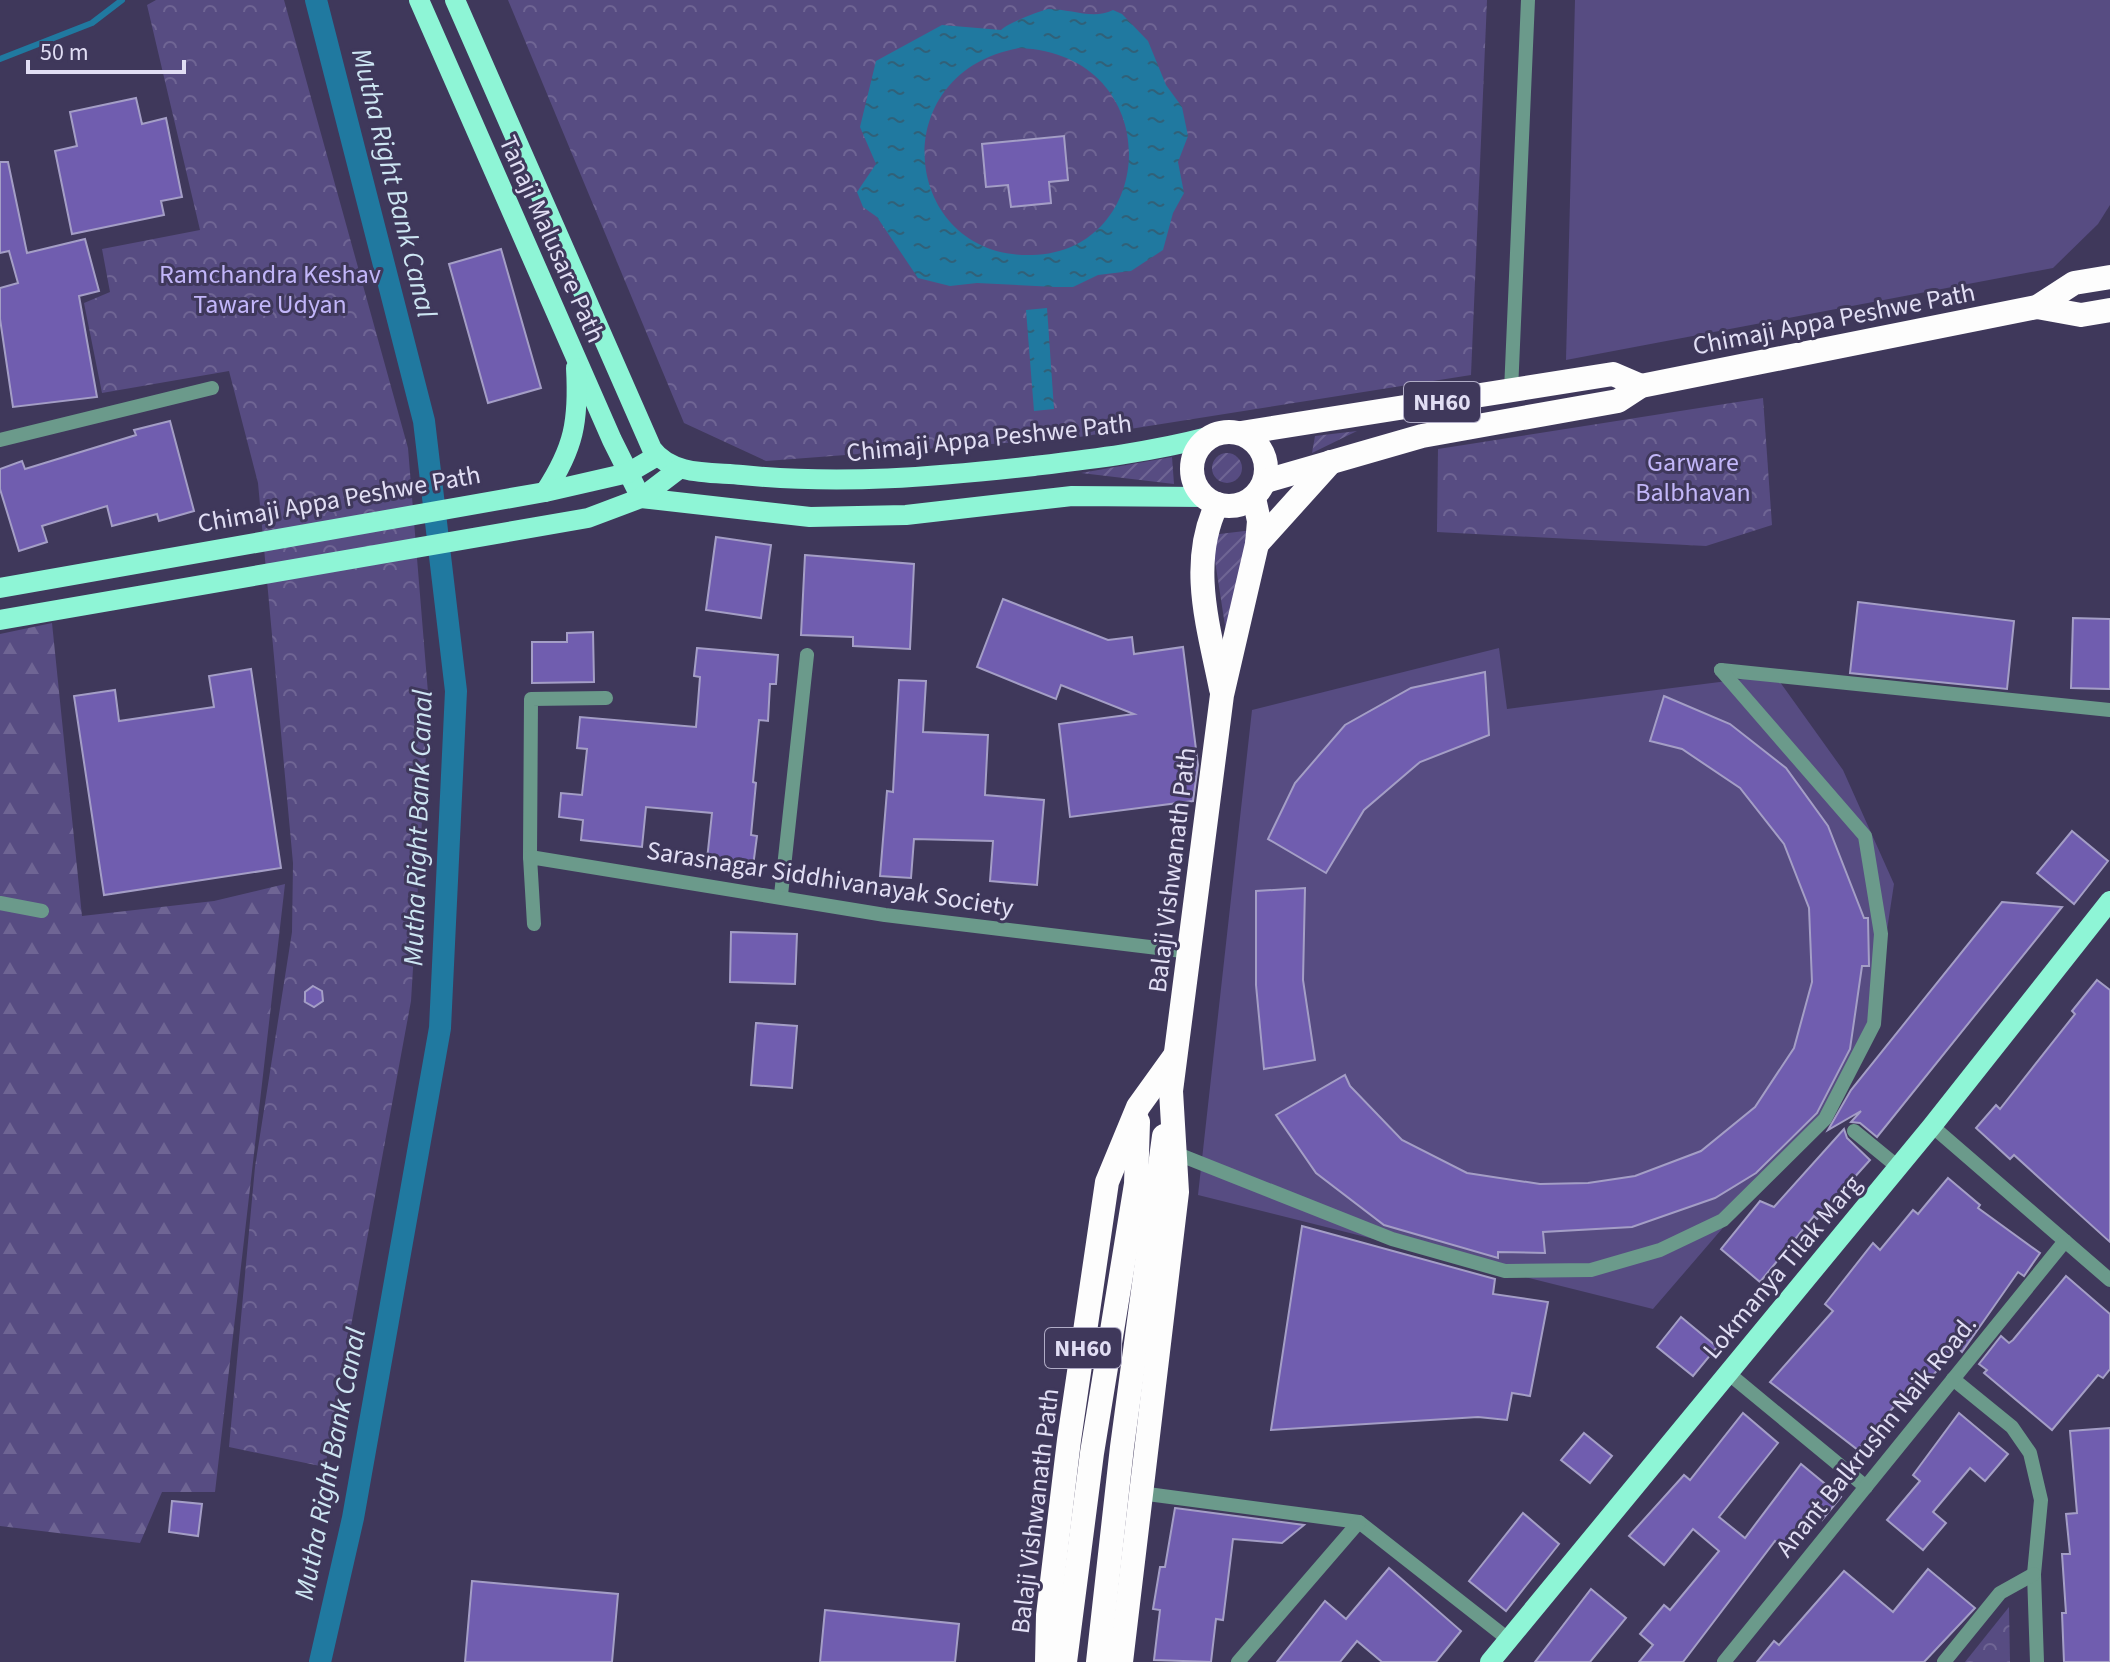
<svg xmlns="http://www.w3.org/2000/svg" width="2110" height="1662" viewBox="0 0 2110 1662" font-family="'Source Sans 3',sans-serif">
	<defs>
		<pattern id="forest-firs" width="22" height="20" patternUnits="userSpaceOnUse" patternTransform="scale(2)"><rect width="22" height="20" fill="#574c82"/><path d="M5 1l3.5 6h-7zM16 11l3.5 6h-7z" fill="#6f6594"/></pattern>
		<pattern id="park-crowns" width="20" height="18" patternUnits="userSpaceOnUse" patternTransform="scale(2)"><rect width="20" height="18" fill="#574c82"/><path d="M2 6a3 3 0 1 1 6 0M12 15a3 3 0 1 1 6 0" fill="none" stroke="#6f6594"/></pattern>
		<pattern id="garden-furrows" width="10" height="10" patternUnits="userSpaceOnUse" patternTransform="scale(2)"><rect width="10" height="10" fill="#574c82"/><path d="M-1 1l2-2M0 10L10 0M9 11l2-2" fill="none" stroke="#6f6594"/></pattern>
		<pattern id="water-ripples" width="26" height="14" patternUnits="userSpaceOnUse" patternTransform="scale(2)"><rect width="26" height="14" fill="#2079a0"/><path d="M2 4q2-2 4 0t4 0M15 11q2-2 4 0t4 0" fill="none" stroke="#306179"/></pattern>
	</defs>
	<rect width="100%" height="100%" fill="#3f385b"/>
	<g fill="#574c82">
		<path d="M 1575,0 L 2110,0 L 2110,205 L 2098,224 L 2053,268 L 1566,360 Z"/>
		<path d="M 1499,648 L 1507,709 L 1775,675 L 1843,770 L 1894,884 L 1869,1048 L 1827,1107 L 1653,1309 L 1198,1195 L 1252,710 Z"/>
	</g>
	<path fill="url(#forest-firs)" d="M 52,623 L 82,916 L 214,901 L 285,884 L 215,1492 L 162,1492 L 140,1543 L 0,1526 L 0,634 Z"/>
	<g fill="url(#park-crowns)">
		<path d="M 156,0 L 284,0 L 408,448 L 429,705 L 411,1001 L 325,1467 L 229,1447 L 255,1167 L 292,932 L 293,863 L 258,483 L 229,371 L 102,393 L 84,303 L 110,292 L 102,249 L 200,230 L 147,5 Z"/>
		<path d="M 508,0 L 1487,0 L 1471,375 L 1073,438 L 766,461 L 684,423 Z"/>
		<path d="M 1763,398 L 1772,525 L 1706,546 L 1437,532 L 1438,449 Z"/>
		<path d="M 2009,1607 L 2010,1662 L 1965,1662 Z"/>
	</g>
	<g fill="url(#garden-furrows)">
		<path d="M 1357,431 L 1312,453 L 1315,436 Z"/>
		<circle cx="1227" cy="468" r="15"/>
		<path d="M 1172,457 L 1174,484 L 1081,473 Z"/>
		<path d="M 1253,530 L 1228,645 L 1211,535 Z"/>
	</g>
	<g fill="url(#water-ripples)" fill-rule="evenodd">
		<path d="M 1048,9 C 1072,9 1093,20 1113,10 L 1122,14 L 1148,41 L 1166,85 L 1182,107 L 1188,136 L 1178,162 L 1184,193 L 1173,213 L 1163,250 L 1131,271 L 1098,275 L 1073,287 L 1055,287 L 977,283 L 950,286 L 918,278 L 877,217 L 863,207 L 857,192 L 876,164 L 860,127 L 876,61 L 942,25 L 1001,30 C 1008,23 1037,12 1048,9 ZM 1019,48 C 1168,54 1159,252 1032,255 C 902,259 881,73 1019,48 Z"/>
		<path d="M 1047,308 L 1054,409 L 1034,411 L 1026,310 Z"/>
	</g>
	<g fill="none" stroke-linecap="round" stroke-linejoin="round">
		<path stroke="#2079a0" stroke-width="6" d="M 0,59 L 92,23 L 122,0"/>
		<path stroke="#2079a0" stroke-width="22" d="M 316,0 L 424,421 L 456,691 L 440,1028 L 353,1518 L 320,1662"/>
	</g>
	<g fill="#705daf" stroke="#a49ec6" stroke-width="2">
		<path d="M 136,98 L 142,124 L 166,118 L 182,197 L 161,201 L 164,215 L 72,234 L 55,151 L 77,146 L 70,112 Z"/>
		<path d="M 1064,136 L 1068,180 L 1049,182 L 1051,203 L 1011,207 L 1008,185 L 986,187 L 982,144 Z"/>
		<path d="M 0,162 L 8,162 L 27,253 L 85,239 L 99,291 L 79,296 L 97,397 L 13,407 L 0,319 L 0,288 L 18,283 L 9,251 L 0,253 Z"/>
		<path d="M 501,249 L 541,388 L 488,403 L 449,264 Z"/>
		<path d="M 170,421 L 194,511 L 159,521 L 157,514 L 112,526 L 107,506 L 42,526 L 47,542 L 19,551 L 0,489 L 0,469 L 22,461 L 25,469 L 136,435 L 134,430 Z"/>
		<path d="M 716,537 L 771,545 L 761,618 L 706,610 Z"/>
		<path d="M 805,555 L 914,564 L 910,649 L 853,646 L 853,637 L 801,635 Z"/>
		<path d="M 1003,599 L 1108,640 L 1132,637 L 1134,654 L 1183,647 L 1198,765 L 1193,801 L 1070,817 L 1059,724 L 1134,714 L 1061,685 L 1056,699 L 977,667 Z"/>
		<path d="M 1858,602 L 2014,621 L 2007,689 L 1850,673 Z"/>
		<path d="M 2073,618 L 2110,619 L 2110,689 L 2071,688 Z"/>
		<path d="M 593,632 L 594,682 L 532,683 L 532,642 L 567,642 L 567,633 Z"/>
		<path d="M 697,648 L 778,655 L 776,684 L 770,684 L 768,721 L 759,720 L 753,782 L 756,783 L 751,835 L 757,836 L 752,874 L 706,869 L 712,813 L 646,807 L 642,847 L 581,840 L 583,820 L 559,817 L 561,793 L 582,795 L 587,749 L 577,748 L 580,717 L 696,727 L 700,677 L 694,676 Z"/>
		<path d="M 251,669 L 281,868 L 104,895 L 74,696 L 115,690 L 119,721 L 214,707 L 209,676 Z"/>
		<path d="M 1485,672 L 1489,735 L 1420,762 L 1364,810 L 1326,873 L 1268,839 L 1295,783 L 1345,725 L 1411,688 Z"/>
		<path d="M 899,680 L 926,681 L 923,732 L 988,735 L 985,795 L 1044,800 L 1037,885 L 990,881 L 993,841 L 914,839 L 911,878 L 880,876 L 887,791 L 893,792 Z"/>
		<path d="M 1664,696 L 1730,724 L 1786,768 L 1828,826 L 1864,918 L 1868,918 L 1869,966 L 1862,966 L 1850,1049 L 1817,1113 L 1756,1173 L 1715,1198 L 1632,1227 L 1543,1232 L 1545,1253 L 1498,1252 L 1498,1258 L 1384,1225 L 1316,1173 L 1276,1115 L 1345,1075 L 1350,1086 L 1402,1140 L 1467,1173 L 1540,1184 L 1588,1183 L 1635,1176 L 1701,1151 L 1755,1107 L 1794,1048 L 1812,982 L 1809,908 L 1784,844 L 1740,788 L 1682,749 L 1650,741 Z"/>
		<path d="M 2072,831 L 2108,861 L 2074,904 L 2037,873 Z"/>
		<path d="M 1305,888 L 1303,980 L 1315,1060 L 1264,1069 L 1256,985 L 1256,891 Z"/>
		<path d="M 2002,902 L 2062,907 L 1877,1137 L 1860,1123 L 1851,1122 L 1861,1111 L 1828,1130 L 1851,1090 Z"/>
		<path d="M 731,932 L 797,934 L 795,984 L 730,982 Z"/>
		<path d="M 2097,980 L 2110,990 L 2110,1242 L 2014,1155 L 2010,1159 L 1976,1128 L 1996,1105 L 2000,1109 L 2075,1014 L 2072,1011 Z"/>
		<path d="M 313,986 L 322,991 L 323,1001 L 314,1007 L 305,1002 L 305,992 Z"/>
		<path d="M 756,1023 L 797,1026 L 792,1088 L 751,1085 Z"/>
		<path d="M 1844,1129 L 1847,1138 L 1870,1160 L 1817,1219 L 1814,1216 L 1760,1282 L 1721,1249 L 1760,1201 L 1774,1207 Z"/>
		<path d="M 1948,1178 L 1980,1205 L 1978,1208 L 2040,1253 L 2024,1276 L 2018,1272 L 1962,1352 L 1957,1347 L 1923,1387 L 1915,1381 L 1858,1450 L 1770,1382 L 1833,1311 L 1825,1304 L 1873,1243 L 1880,1250 L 1913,1210 L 1918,1214 Z"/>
		<path d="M 1302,1226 L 1495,1279 L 1493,1294 L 1548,1302 L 1530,1396 L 1512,1393 L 1507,1420 L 1478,1417 L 1271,1430 Z"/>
		<path d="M 2066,1276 L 2110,1314 L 2110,1369 L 2103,1378 L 2098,1375 L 2052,1430 L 1984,1373 L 1987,1370 L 1979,1364 L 2001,1336 L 2009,1343 L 2013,1340 Z"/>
		<path d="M 1681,1317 L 1717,1347 L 1693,1376 L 1657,1347 Z"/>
		<path d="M 1743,1413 L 1778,1443 L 1719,1517 L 1745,1538 L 1801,1464 L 1841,1497 L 1822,1520 L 1814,1513 L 1784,1549 L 1775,1541 L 1683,1662 L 1639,1662 L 1653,1645 L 1640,1634 L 1664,1605 L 1670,1610 L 1719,1551 L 1693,1529 L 1664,1565 L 1629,1536 L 1684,1475 L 1690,1480 Z"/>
		<path d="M 1959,1413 L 2008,1454 L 1985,1481 L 1970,1468 L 1933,1512 L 1946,1523 L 1923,1550 L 1887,1520 L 1920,1481 L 1913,1475 Z"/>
		<path d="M 2110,1428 L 2110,1662 L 2064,1662 L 2062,1613 L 2066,1613 L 2062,1554 L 2070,1554 L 2066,1514 L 2077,1513 L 2070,1431 Z"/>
		<path d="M 1584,1433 L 1612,1456 L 1590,1483 L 1561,1460 Z"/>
		<path d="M 172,1501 L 202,1504 L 198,1536 L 169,1532 Z"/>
		<path d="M 1175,1508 L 1304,1525 L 1282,1543 L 1233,1539 L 1223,1620 L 1216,1619 L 1211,1662 L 1154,1660 L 1160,1610 L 1153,1609 L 1160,1567 L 1165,1567 Z"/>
		<path d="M 1523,1513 L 1559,1544 L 1506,1611 L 1469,1581 Z"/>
		<path d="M 1389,1568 L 1461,1631 L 1436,1662 L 1382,1662 L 1357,1641 L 1340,1662 L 1277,1662 L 1325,1601 L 1346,1619 Z"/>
		<path d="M 1928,1569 L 1975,1608 L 1924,1662 L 1757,1662 L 1774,1641 L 1779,1645 L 1844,1571 L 1893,1612 Z"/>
		<path d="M 472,1581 L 618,1594 L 612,1662 L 465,1662 Z"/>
		<path d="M 1591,1589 L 1626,1618 L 1590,1662 L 1535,1662 Z"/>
		<path d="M 825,1610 L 959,1624 L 955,1662 L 820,1662 Z"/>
	</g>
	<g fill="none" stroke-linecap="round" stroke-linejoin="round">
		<g stroke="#6b9a8b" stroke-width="14">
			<path d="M 1511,391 L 1528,0"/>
			<path d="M 0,440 L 212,388"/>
			<path d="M 1721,670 L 2110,710"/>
			<path d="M 530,857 L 531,699 L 606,698"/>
			<path d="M 781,895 L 807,655"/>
			<path d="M 0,903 L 42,911"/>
			<path d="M 534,924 L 530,857 L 885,915 L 1191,952"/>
			<path d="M 1932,1126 L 2110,1280"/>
			<path d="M 1854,1131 L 1898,1167"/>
			<path d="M 1175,1153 L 1392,1239 L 1505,1271 L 1591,1270 L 1660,1250 L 1723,1220 L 1825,1119 L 1874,1024 L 1881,934 L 1865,836 L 1721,670"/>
			<path d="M 1728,1373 L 1866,1487"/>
			<path d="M 1953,1379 L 2012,1427 L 2030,1453 L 2041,1500 L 2034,1574 L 2037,1662"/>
			<path d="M 1140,1493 L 1359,1522 L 1508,1639"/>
			<path d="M 1238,1662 L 1359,1522"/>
			<path d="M 1724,1662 L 2065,1241"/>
			<path d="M 1944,1662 L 2000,1593 L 2034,1574"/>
		</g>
		<g stroke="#8ef5d6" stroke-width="20">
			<path d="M 419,0 L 612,440 L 641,498 L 810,517 L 906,515 L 1072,496 L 1204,497"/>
			<path d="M 455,0 L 652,449 C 672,476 711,472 742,475 C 841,485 935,477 1034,466 C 1092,459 1151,452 1208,437"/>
			<path d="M 545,492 C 574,448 579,421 576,368"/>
			<path d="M 0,588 L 545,492 L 628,473 L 657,456"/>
			<path d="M 0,620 L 588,518 L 641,498 L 679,469"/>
			<path d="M 1490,1662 L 1932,1126 L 2110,901"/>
		</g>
		<g stroke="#fdfdfd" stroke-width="24">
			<path d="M 2037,307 L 2081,315 L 2110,310"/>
			<circle cx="1229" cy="469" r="37"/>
			<path d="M 1241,433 L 1613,374 L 1641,386"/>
			<path d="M 1266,481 L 1422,436 L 1618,401 L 1641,386 L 2037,307 L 2074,283 L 2110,277"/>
			<path d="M 1217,504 C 1188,564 1209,628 1221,689"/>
			<path d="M 1257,544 L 1331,462"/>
			<path d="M 1047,1662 L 1048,1615 L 1069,1440 L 1107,1182 L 1138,1107 L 1174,1057"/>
			<path d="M 1065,1662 L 1092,1453 L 1136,1184 L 1138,1122"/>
			<path d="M 1098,1662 L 1122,1447 L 1164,1136"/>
			<path d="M 1121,1662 L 1177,1192 L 1171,1091 L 1222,695 L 1257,544 L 1259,521 L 1254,498"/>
		</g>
	</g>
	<g text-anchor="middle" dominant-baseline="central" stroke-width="6" stroke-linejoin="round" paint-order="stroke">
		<g fill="#3f385b" stroke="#b0acc6" stroke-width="2">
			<rect x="1404" y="382" width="76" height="40" rx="6"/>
			<rect x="1045" y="1328" width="76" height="40" rx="6"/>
		</g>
		<g font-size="24" font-weight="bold" fill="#e1def4">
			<text x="1442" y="402">NH60</text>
			<text x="1083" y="1348">NH60</text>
		</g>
		<g font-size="26" fill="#e1def4" stroke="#3f385b">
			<text transform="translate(552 239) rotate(66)">Tanaji Malusare Path</text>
			<text transform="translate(1834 319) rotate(-11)">Chimaji Appa Peshwe Path</text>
			<text transform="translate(989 438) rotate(-6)">Chimaji Appa Peshwe Path</text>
			<text transform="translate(339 499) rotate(-10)">Chimaji Appa Peshwe Path</text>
			<text transform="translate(1172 870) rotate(-83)">Balaji Vishwanath Path</text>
			<text transform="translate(830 879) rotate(9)">Sarasnagar Siddhivanayak Society</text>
			<text transform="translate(1782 1267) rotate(-50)">Lokmanya Tilak Marg</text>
			<text transform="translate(1876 1436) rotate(-51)">Anant Balkrushn Naik Road.</text>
			<text transform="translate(1035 1511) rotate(-83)">Balaji Vishwanath Path</text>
		</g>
		<g font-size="26" fill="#c2b6f9" stroke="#3f385b">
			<text x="270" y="274">Ramchandra Keshav<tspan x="270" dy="30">Taware Udyan</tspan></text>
			<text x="1693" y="462">Garware<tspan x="1693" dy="30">Balbhavan</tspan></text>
		</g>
		<g font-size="28" font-style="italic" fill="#cde5f2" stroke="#3f385b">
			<text transform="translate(394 183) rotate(76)">Mutha Right Bank Canal</text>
			<text transform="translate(418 828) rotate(-88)">Mutha Right Bank Canal</text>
			<text transform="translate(330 1464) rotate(-79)">Mutha Right Bank Canal</text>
		</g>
	</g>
	<path d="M28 60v12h156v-12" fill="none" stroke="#e1def4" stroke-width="4"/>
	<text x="40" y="60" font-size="24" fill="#e1def4" stroke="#3f385b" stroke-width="6" paint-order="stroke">50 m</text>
</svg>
